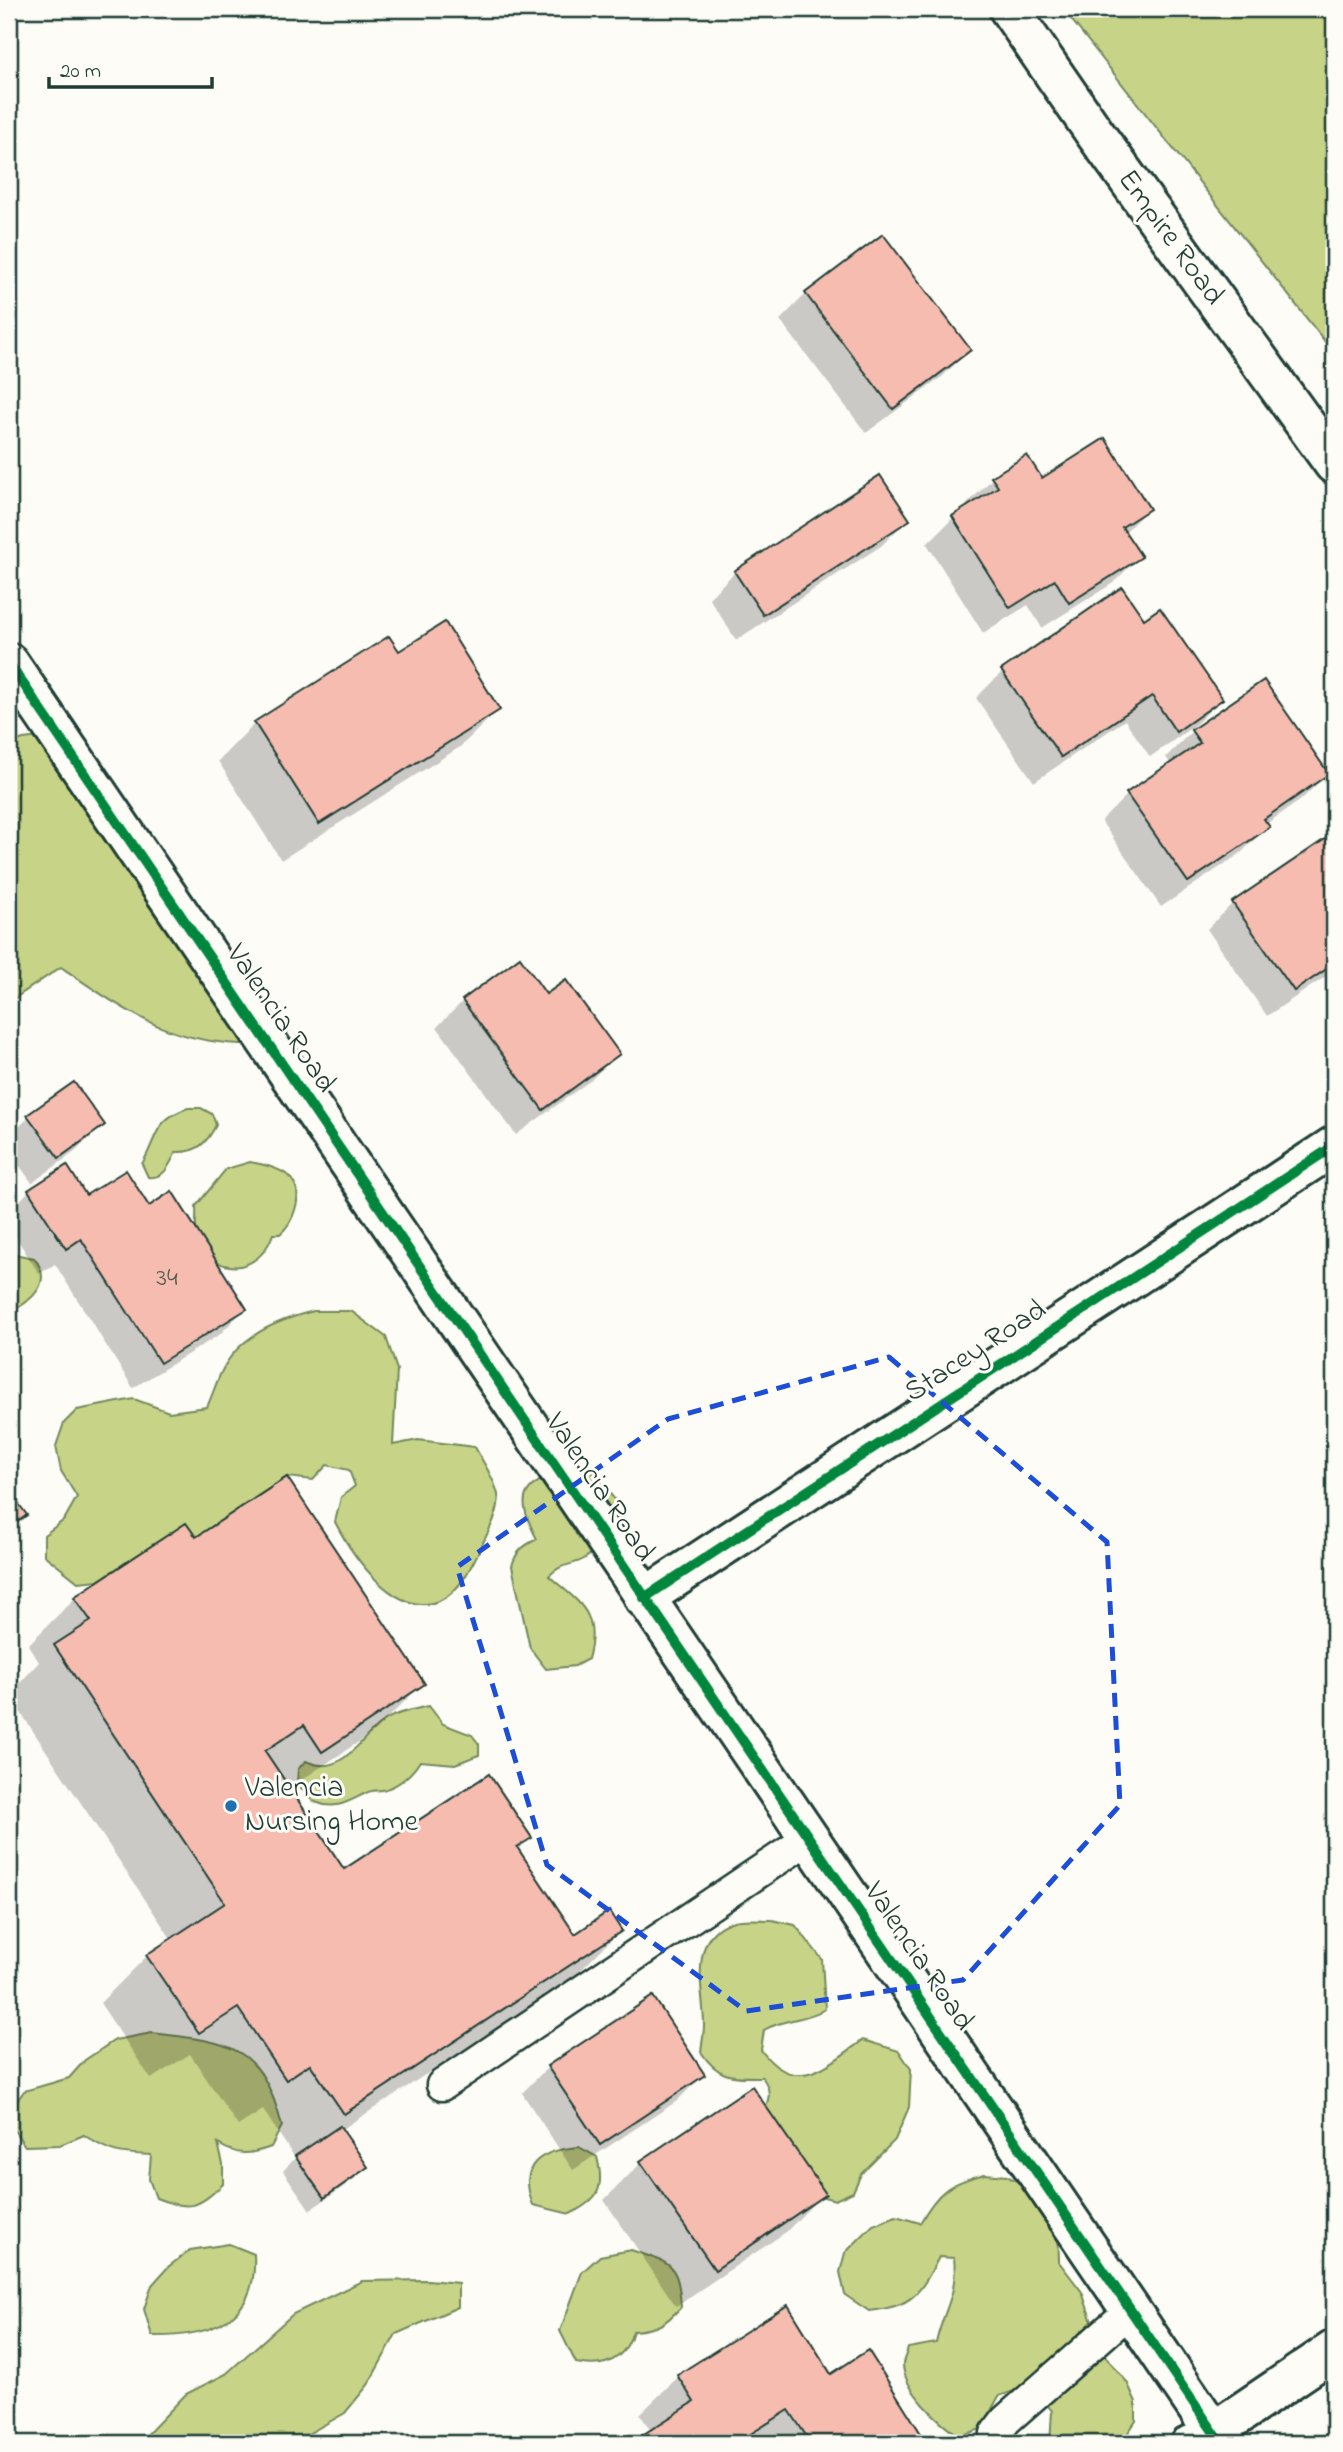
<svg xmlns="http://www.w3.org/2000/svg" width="1343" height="2452" viewBox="0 0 1343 2452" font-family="'Indie Flower',sans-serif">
	<rect width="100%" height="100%" fill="#fdfcf7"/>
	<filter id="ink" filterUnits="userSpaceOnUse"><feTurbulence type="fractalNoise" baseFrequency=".0143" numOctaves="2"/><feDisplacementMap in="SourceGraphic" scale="14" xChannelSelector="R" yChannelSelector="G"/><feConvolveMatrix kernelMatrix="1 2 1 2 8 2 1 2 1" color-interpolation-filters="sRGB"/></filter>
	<g filter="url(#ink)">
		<g fill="#c7d386" stroke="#73885d" stroke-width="2">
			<path d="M 1063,9 L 1334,9 L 1334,353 Z"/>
			<path d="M 58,735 L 268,1044 C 177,1048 134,1017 61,967 L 9,1002 L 9,744 L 23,739 Z"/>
			<path d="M 188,1108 L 201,1108 L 212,1114 L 216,1125 C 207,1143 197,1153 176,1152 C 169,1165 165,1179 148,1177 L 142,1164 C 158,1137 153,1120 188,1108 Z"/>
			<path d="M 250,1162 C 279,1167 306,1176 295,1210 C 292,1220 288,1227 280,1234 L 273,1234 C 263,1262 239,1275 213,1260 C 208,1257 200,1250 198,1245 C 194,1234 197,1217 196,1206 L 226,1169 Z"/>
			<path d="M 9,1253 L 34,1258 C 55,1283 30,1302 9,1313 Z"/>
			<path d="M 314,1311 L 351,1311 L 386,1337 L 397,1370 L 393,1445 L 418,1440 L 475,1447 C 482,1461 495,1479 498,1495 C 501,1511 488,1531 482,1545 C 473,1563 461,1591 441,1600 C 396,1621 352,1555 335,1522 L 341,1497 L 355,1486 L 349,1470 L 327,1465 L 313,1480 L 287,1477 L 196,1537 L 186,1523 L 99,1580 L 78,1582 L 44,1555 L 44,1535 L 64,1520 L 77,1497 L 61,1471 L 56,1446 L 64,1423 L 77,1410 L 134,1399 L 169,1412 L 207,1407 C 213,1394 217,1379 224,1367 C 242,1334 281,1319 314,1311 Z"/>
			<path d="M 571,1467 L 592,1472 L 616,1501 C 611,1525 606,1545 584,1559 C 570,1567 562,1562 549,1576 C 579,1603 601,1612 588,1659 L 575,1666 L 546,1669 L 530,1648 L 512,1566 C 516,1551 523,1546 537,1539 C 512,1491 525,1485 571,1467 Z"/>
			<path d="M 429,1706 L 443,1724 L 472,1735 L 479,1744 L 479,1755 L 455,1764 L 420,1761 C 412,1774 398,1787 382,1790 C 377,1791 371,1790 366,1793 C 349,1801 336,1811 315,1802 C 308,1799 302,1788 297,1783 L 298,1769 L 306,1761 C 344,1779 361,1734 387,1719 C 399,1712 416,1709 429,1706 Z"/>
			<path d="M 772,1920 L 795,1925 L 822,1959 L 825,2009 C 805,2021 785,2018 764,2030 L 761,2050 C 795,2097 827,2066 863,2040 L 899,2051 L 911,2069 L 909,2107 L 895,2140 L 861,2174 L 853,2192 L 835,2200 L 808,2193 L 762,2116 C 769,2100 773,2091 762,2077 C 732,2077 719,2079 701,2052 C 702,2043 704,2034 704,2025 C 704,1992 686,1934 734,1921 C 745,1918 761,1920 772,1920 Z"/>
			<path d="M 152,2033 C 231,2042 261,2044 282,2126 L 271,2147 C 249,2155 238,2156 218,2144 L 223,2164 L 223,2184 C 198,2208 189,2211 156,2198 L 149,2179 L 151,2155 C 121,2154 109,2153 84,2135 L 60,2145 L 25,2146 L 11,2126 L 14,2105 L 24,2091 L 69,2078 L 85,2060 L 115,2040 Z"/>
			<path d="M 579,2147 L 597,2157 C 605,2189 599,2199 570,2214 L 533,2205 C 517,2164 541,2150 579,2147 Z"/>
			<path d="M 985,2174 L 1007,2176 L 1035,2191 L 1058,2222 L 1059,2262 L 1082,2292 L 1102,2352 L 1127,2382 L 1136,2402 L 1136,2421 L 1121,2443 L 1050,2443 L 1052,2411 L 1032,2385 L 999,2396 L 981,2429 L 960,2436 C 941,2424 903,2390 903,2364 C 903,2360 907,2353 908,2348 L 936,2343 C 944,2307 958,2296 954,2258 L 939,2257 C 919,2295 913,2306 869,2311 L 845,2295 L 840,2272 L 845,2253 L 873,2225 L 896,2216 L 920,2223 C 938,2191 949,2183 985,2174 Z"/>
			<path d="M 229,2244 L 254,2254 C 258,2321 211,2337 152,2336 L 144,2309 L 152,2285 L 168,2267 L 190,2250 Z"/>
			<path d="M 631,2250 C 671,2264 678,2261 681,2307 C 665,2325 657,2329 633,2331 C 625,2360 605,2369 576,2363 L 560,2331 L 582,2272 L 600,2256 Z"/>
			<path d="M 428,2280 L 458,2283 L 458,2307 L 396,2334 L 368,2385 L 345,2413 L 299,2439 L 282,2443 L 139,2443 L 186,2394 L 226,2374 L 293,2314 L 362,2281 Z"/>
		</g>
		<g fill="#0003">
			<path d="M 806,294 L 969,350 L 943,376 L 866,433 L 780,320 Z"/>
			<path d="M 992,479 L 1042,481 L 1148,509 L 1124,533 L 1139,557 L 1113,583 L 1042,628 L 1028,605 L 983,633 L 927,544 L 953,518 L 969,508 L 966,505 Z"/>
			<path d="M 907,520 L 881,546 L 736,640 L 709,598 L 735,572 Z"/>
			<path d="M 1122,589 L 1144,621 L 1221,699 L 1195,725 L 1150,757 L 1125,720 L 1034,782 L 976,698 L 1002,672 Z"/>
			<path d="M 399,654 L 498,710 L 460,747 L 281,860 L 218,761 L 255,723 Z"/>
			<path d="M 1192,731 L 1327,774 L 1301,800 L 1266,824 L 1267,827 L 1241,853 L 1161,907 L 1101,821 L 1127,795 L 1171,765 L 1166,757 Z"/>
			<path d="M 1334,835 L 1334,971 L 1267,1016 L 1207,929 L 1233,903 Z"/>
			<path d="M 546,997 L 617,1054 L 591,1080 L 516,1135 L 437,1027 L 463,1001 Z"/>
			<path d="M 29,1117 L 102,1124 L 76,1151 L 32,1183 L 9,1151 L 9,1137 Z"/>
			<path d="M 29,1191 L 149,1208 L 245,1309 L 219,1335 L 133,1388 L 55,1264 L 39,1274 L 9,1226 L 9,1212 Z"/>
			<path d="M 186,1525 L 195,1540 L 422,1684 L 375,1731 L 288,1789 L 343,1872 L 529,1838 L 517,1850 L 574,1936 L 620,1931 L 573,1978 L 341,2130 L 366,2167 L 353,2180 L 310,2210 L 283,2171 L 295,2158 L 263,2110 L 238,2126 L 190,2054 L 151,2079 L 100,2003 L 147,1956 L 172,1940 L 9,1695 L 39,1662 L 28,1645 L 75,1598 Z"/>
			<path d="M 548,2067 L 703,2075 L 677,2101 L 573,2170 L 522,2093 Z"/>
			<path d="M 642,2162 L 823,2194 L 786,2232 L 676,2306 L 604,2200 Z"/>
			<path d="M 787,2307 L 830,2376 L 867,2352 L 925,2443 L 633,2443 L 651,2431 L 640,2414 L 678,2377 Z"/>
		</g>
		<g fill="#f7bcb0" stroke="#1f3d34" stroke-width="2">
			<path d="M 883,234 L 971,350 L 893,409 L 805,293 Z"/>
			<path d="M 1105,438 L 1150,509 L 1122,527 L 1142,557 L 1069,603 L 1055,580 L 1010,608 L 952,516 L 998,487 L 991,477 L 1027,455 L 1042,478 Z"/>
			<path d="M 880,475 L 910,520 L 763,615 L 734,571 Z"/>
			<path d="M 1122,587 L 1144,619 L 1160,608 L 1223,699 L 1176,732 L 1152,696 L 1061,757 L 1001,670 Z"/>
			<path d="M 445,622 L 500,710 L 319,824 L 254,722 L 389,636 L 399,651 Z"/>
			<path d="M 1264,680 L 1329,774 L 1264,819 L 1270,827 L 1188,882 L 1126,793 L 1200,743 L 1191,730 Z"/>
			<path d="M 1334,833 L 1334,964 L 1294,991 L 1232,902 Z"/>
			<path d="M 520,957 L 546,994 L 566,980 L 620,1054 L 543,1110 L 462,1000 Z"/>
			<path d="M 74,1082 L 105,1125 L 59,1158 L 27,1115 Z"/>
			<path d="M 67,1165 L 86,1195 L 126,1170 L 149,1206 L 172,1191 L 247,1309 L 160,1363 L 81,1239 L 66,1249 L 28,1190 Z"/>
			<path d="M 287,1477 L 425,1684 L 322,1752 L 304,1725 L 265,1751 L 344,1869 L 489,1774 L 532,1838 L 517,1847 L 575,1934 L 609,1911 L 622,1931 L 344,2114 L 310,2064 L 286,2080 L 238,2008 L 199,2033 L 146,1955 L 225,1903 L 54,1645 L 91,1621 L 74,1597 L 186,1523 L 196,1537 Z"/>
			<path d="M 9,1491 L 27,1515 L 9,1528 Z"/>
			<path d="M 653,1996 L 705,2075 L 600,2145 L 547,2066 Z"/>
			<path d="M 752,2086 L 826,2194 L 715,2270 L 640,2161 Z"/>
			<path d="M 340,2126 L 368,2167 L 324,2198 L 295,2156 Z"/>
			<path d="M 788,2305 L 831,2374 L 868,2350 L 927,2443 L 811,2443 L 789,2410 L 736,2443 L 635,2443 L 633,2441 L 694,2402 L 677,2375 Z"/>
		</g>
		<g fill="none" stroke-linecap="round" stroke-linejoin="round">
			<g stroke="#1f3d34" stroke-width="35">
				<g id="service">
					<path d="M 442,2085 L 808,1839"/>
					<path d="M 995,2443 L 996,2433 L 1006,2420 L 1130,2311"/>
					<path d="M 1186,2443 L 1213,2432"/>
				</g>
			</g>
			<g stroke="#1f3d34" stroke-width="44">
				<g id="minor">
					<path d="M 1009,9 L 1094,132 L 1334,464"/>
					<path d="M 9,663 L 1221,2443"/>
					<path d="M 644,1598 L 1334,1146"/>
					<path d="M 1213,2432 L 1334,2350"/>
				</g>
			</g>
			<use href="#service" stroke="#fdfcf7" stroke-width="30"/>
			<use href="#minor" stroke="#fdfcf7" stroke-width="38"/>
			<g stroke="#fdfcf7" stroke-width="15">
				<g id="cycleway">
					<path d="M 9,663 L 1221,2443"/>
					<path d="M 644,1598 L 1334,1146"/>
				</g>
			</g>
			<use href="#cycleway" stroke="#00873e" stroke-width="10"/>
		</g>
	</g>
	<path fill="none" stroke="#1d4ed8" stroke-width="5" stroke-dasharray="14 9" stroke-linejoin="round" d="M 889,1357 L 1107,1542 L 1120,1805 L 963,1980 L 746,2011 L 547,1865 L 457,1567 L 668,1419 Z"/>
	<circle fill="#1f6fb2" stroke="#fdfcf7" stroke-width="2.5" cx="231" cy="1806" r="7"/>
	<g text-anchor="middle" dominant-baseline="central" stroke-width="6" stroke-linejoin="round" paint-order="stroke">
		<g font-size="26" fill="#555d53">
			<text x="167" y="1279">34</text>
		</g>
		<g font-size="30" fill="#1f3d34" stroke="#fdfcf7">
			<text transform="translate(1170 238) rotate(54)">Empire Road</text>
			<text transform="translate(280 1019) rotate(56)">Valencia Road</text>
			<text transform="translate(976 1352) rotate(-33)">Stacey Road</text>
			<text transform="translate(599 1488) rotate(56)">Valencia Road</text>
			<text transform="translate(918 1957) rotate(56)">Valencia Road</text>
		</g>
		<g font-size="30" fill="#1f3d34" stroke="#fdfcf7" text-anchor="start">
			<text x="245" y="1789">Valencia<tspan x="245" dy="34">Nursing Home</tspan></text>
		</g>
	</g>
	<rect width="1343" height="2452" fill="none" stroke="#fdfcf7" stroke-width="35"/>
	<rect x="18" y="18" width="1308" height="2417" fill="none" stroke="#1f3d34" stroke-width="2.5" filter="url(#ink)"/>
	<path d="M49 77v10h163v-10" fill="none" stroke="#1f3d34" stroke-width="3.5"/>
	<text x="60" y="77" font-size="21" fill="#1f3d34" stroke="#fdfcf7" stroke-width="5" paint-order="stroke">20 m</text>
</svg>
